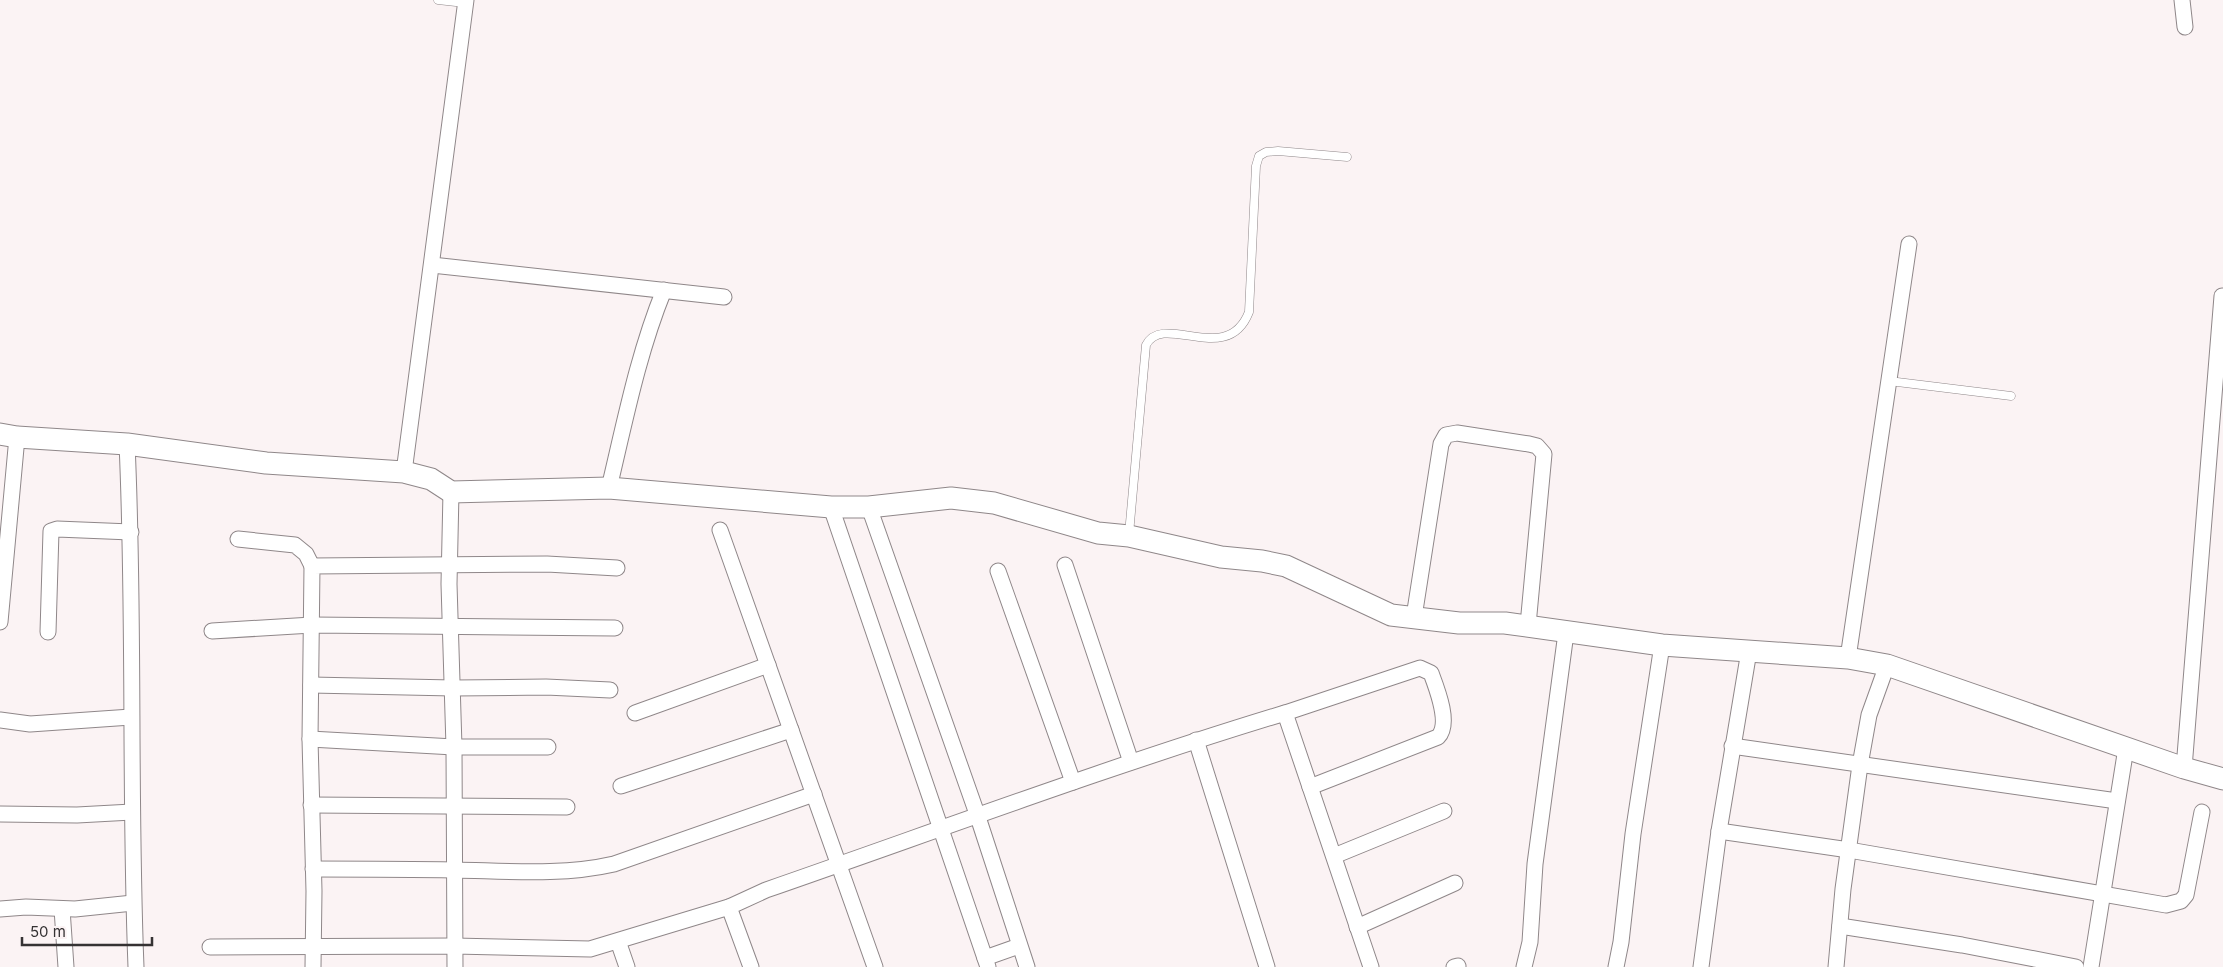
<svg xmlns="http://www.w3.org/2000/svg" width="2223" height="967" viewBox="0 0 2223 967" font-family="Inter,sans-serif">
	<rect width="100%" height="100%" fill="#fbf3f4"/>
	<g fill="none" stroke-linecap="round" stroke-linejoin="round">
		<g stroke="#8f8789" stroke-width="9">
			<g id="lane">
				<path d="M 438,0 L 465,3"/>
				<path d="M 1889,381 L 2011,396"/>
				<path d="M 1129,534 L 1146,345 C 1164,311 1227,368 1249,312 L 1256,166 L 1259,156 L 1266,152 L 1278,151 L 1347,157"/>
			</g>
		</g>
		<g stroke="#8f8789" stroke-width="17">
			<g id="street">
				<path d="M 2182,0 L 2185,27"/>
				<path d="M 432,265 L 724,297"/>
				<path d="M 127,444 C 135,618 129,793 136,967"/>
				<path d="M 404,472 L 466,0"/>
				<path d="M 609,488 C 625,421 638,354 664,290"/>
				<path d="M 451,492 L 449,584 L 454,747 L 455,967"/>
				<path d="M 831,507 L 988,967"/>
				<path d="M 869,507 L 976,811 L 1027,967"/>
				<path d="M 720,530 L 875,967"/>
				<path d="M 238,539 L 295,545 L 306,554 L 312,566"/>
				<path d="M 1065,565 L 1131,762"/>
				<path d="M 998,571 L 1073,782"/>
				<path d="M 1414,617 L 1441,444 L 1446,435 L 1457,433 L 1529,444 L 1537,446 L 1544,454 L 1528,625"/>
				<path d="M 0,622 L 17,437"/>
				<path d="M 212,631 L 312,625 L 615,628"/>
				<path d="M 48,632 L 51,531 L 57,529 L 131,532"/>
				<path d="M 1848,658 L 1909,244"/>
				<path d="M 311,685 L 453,688 L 546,687 L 610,690"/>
				<path d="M 635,713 L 768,665"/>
				<path d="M 1285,713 L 1420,668 L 1431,673 C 1437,689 1451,724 1438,737 L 1310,787"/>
				<path d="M 0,720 L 30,724 L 131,717"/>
				<path d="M 310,739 L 454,747 L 548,747"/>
				<path d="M 1196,740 L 1267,967"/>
				<path d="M 1732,746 L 2117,801"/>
				<path d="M 2184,768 L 2222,296"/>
				<path d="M 621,786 L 791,730"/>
				<path d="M 311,805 L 567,807"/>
				<path d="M 0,814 L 77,815 L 132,812"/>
				<path d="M 1719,831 L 1849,850 L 2166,905 L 2181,901 L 2186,895 L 2202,812"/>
				<path d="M 1334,856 L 1444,811"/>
				<path d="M 313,869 C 360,869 407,869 454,870 C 508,871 562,876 614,864 L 814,794"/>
				<path d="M 0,909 L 26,907 L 75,909 L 133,903"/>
				<path d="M 62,909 L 66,967"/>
				<path d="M 1840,926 L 1962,945 L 2076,967"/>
				<path d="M 1357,927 L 1455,883"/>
				<path d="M 618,941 L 627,967"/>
				<path d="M 210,947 L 454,946 L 590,949 L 729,907"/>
				<path d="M 985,958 L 1019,946"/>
				<path d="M 313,967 L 314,891 L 310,739 L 312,566 L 547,564 L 617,568"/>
				<path d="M 751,967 L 729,907 L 766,890 C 939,830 1110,766 1285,713 L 1371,967"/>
				<path d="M 1454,967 L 1458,966"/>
				<path d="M 1524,967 L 1530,942 L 1535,864 L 1566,633"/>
				<path d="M 1616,967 L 1621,942 L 1633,834 L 1662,645"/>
				<path d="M 1701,967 L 1719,831 L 1749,651"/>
				<path d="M 1836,967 L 1843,889 L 1860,765 L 1869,715 L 1887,665"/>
				<path d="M 2091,967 L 2126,748"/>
			</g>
		</g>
		<g stroke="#8f8789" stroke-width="23">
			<path id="secondary" d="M 0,434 L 17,437 L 127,444 L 266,463 L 404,472 L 431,479 L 451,492 L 609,488 L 831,507 L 869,507 L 951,498 L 994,503 L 1098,533 L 1129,536 L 1221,557 L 1262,561 L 1286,566 L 1391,615 L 1459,623 L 1505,623 L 1662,645 L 1848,658 L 1887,665 L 2184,768 L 2223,779"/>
		</g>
		<use href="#lane" stroke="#fff" stroke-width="8"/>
		<use href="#street" stroke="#fff" stroke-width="15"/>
		<use href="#secondary" stroke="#fff" stroke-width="21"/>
	</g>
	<path d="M22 937v8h130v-8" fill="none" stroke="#353233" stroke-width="2.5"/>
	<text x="30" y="937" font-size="15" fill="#353233" stroke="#fbf3f4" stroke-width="4" paint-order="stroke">50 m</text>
</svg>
